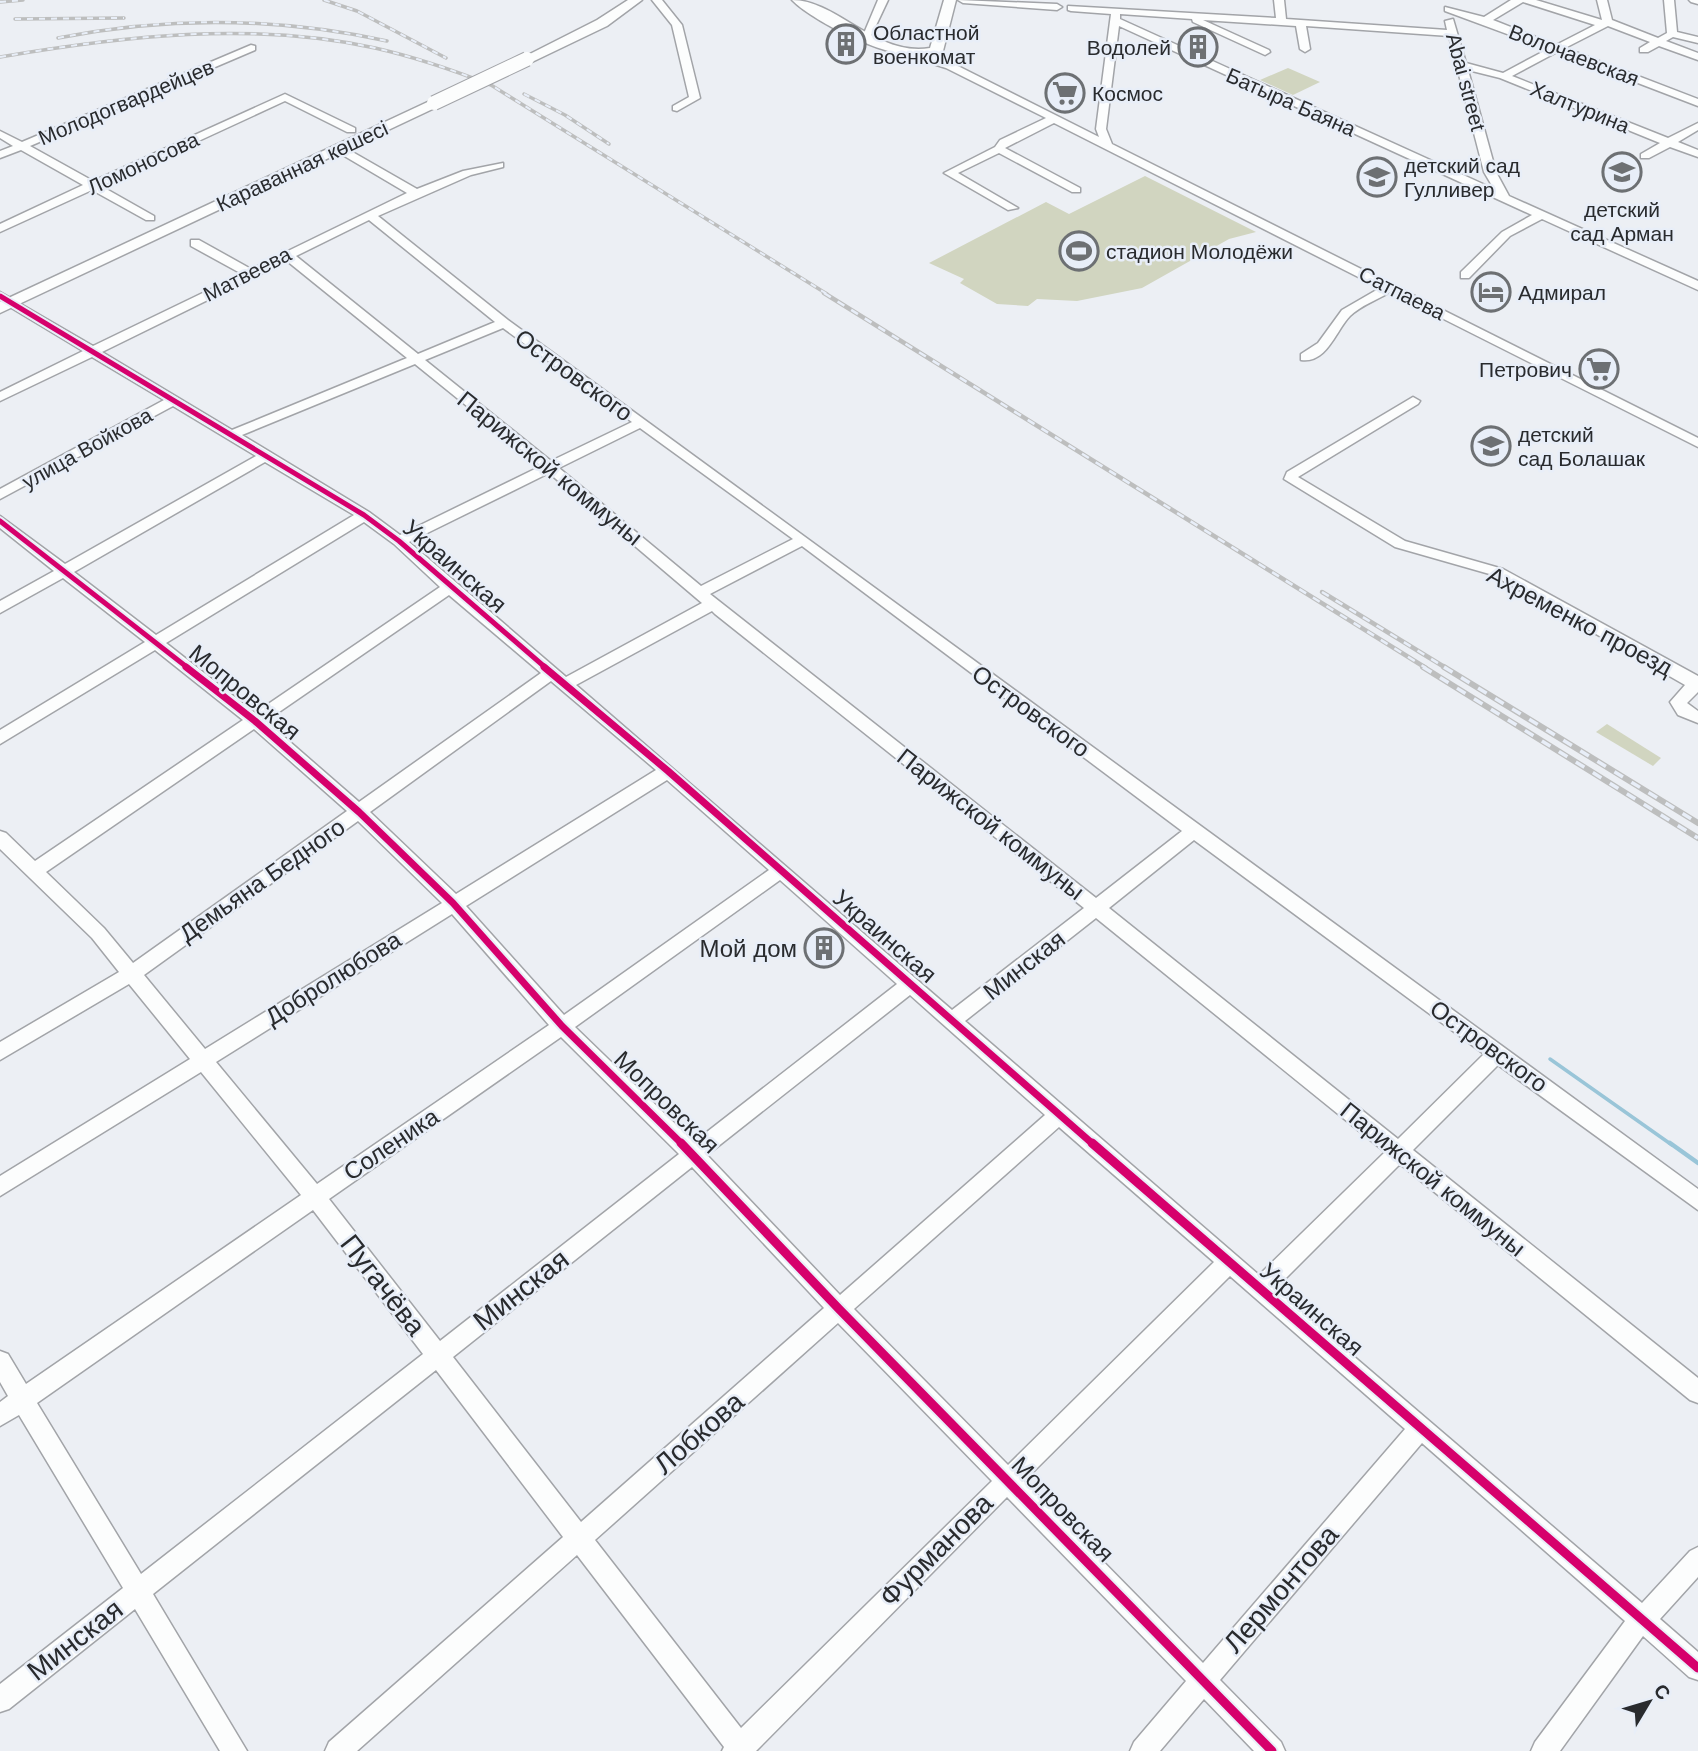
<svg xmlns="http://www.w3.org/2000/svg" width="1698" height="1751" viewBox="0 0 1698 1751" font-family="Helvetica,sans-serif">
	<rect width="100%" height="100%" fill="#eceff4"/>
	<g fill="#d1d5c0">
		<path d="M 1288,68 L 1320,82 L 1293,95 L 1260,80 Z"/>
		<path d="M 1145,176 L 1256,232 L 1229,239 L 1142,288 L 1077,301 L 1037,299 L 1028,306 L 997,304 L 960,283 L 964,279 L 929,263 L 1046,202 L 1069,214 Z"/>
		<path d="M 1607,724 L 1661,758 L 1653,766 L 1596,732 Z"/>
	</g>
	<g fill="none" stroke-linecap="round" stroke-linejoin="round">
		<path stroke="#99c5d8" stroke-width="3.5" d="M 1550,1059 L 1672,1145"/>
		<path stroke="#99c5d8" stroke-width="4.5" d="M 1670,1143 L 1698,1163"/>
		<g stroke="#a2a4a8" stroke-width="3">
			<g id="minor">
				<path d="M 652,0 L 662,0 L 682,25 L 700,98 L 677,111 L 673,110 L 673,106 L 689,97 L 672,25 Z"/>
				<path d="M 878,0 L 888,0 L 871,36 L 862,38 Z"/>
				<path d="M 958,0 L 1057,4 L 1062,7 L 1057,10 L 963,3 Z"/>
				<path d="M 1274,0 L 1284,0 L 1286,19 L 1447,30 L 1445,21 L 1453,19 L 1466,63 L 1503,73 L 1548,49 L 1445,11 L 1445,7 L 1484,17 L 1511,0 L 1536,0 L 1602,20 L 1597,0 L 1607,0 L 1612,20 L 1658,38 L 1667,33 L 1664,0 L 1674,0 L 1677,32 L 1698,37 L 1698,43 L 1673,37 L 1666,41 L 1698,53 L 1698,60 L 1659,46 L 1648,52 L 1640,52 L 1640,48 L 1650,42 L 1608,26 L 1565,48 L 1698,99 L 1698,106 L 1557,52 L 1512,76 L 1668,138 L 1698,123 L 1698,130 L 1678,142 L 1698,150 L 1698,157 L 1670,147 L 1649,158 L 1641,158 L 1641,154 L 1660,143 L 1500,78 L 1468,70 L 1496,172 L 1509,196 L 1698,281 L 1698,290 L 1542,219 L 1510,236 L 1469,278 L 1461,278 L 1461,272 L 1502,232 L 1532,215 L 1119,26 L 1106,129 L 1112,144 L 1698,438 L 1698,447 L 1390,292 C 1377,300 1360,306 1350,316 C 1336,330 1327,364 1301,360 L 1301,354 L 1318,343 L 1342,310 L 1380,288 L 1054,123 L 1005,148 L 1080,188 L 1080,192 L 1072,192 L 999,153 L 958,173 L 1018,208 L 1008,210 L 944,173 L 995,147 L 1000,140 L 1046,118 L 946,68 L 895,52 L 900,49 L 933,58 L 932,49 L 940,49 L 942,56 L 950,62 L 1099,137 L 1096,129 L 1111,14 L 1071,11 L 1068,10 L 1068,6 L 1276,18 ZM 1523,2 L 1595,25 L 1556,45 L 1493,20 ZM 1120,14 L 1192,19 L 1193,22 L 1265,55 L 1270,52 L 1269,50 L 1203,20 L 1296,26 L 1300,49 L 1305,52 L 1310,49 L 1306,26 L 1449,36 L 1484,172 L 1494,189 L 1120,19 Z"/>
				<path d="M 1689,0 L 1698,0 L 1698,4 L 1691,2 Z"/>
				<path d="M 251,45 L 255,46 L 255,50 L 30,146 L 93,181 L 285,94 L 355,128 L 355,132 L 347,132 L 285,101 L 101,186 L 154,216 L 154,220 L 146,220 L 92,190 L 0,232 L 0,224 L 83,185 L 21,150 L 0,158 L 0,151 L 13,146 L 0,138 L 0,131 L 22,142 Z"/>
				<path d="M 341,150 L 349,150 L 417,189 L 463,171 L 503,163 L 503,167 L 471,175 L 378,216 L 508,320 L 1698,1189 L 1698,1210 L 1498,1065 L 1413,1150 L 1698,1378 L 1698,1403 L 1690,1400 L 1400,1164 L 1275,1289 L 1642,1603 L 1690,1551 L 1698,1547 L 1698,1577 L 1660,1619 L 1698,1652 L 1698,1680 L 1689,1677 L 1643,1636 L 1560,1751 L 1531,1751 L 1535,1742 L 1625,1621 L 1422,1443 L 1220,1680 L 1281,1742 L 1285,1751 L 1254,1751 L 1204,1699 L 1160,1751 L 1130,1751 L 1134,1742 L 1186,1681 L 1007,1497 L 756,1751 L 722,1751 L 724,1747 L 577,1555 L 357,1751 L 325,1751 L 329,1742 L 563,1537 L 436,1370 L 153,1594 L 247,1751 L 220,1751 L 135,1609 L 9,1709 L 0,1712 L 0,1684 L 123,1588 L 19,1415 L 0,1426 L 0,1402 L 8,1396 L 0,1382 L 0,1351 L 8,1354 L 26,1384 L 301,1195 L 201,1072 L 0,1196 L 0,1176 L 190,1059 L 129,984 L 0,1060 L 0,1042 L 119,972 L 92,938 L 0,849 L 0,831 L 6,833 L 35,861 L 243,720 L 155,650 L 0,744 L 0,730 L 145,642 L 63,578 L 0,613 L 0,601 L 54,571 L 0,528 L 0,516 L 65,564 L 256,456 L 173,406 L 0,499 L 0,489 L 164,400 L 92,357 L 0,401 L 0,392 L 83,351 L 0,301 L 0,292 L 93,346 L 242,274 L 191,246 L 191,240 L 199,240 L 251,269 L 281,255 L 282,251 L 288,251 L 407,193 L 341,154 ZM 369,220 L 495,322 L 418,354 L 296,256 ZM 287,261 L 407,358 L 232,430 L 102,352 ZM 503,328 L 632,422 L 551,461 L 425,360 ZM 415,364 L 541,466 L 400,535 L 369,512 L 242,435 ZM 640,428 L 793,539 L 701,586 L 559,468 ZM 265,462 L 354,515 L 156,635 L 74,572 ZM 549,473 L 702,603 L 566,677 L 409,542 ZM 364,522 L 394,544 L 440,587 L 255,713 L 166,643 ZM 802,546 L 1182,831 L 1096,898 L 710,594 ZM 449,595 L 541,673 L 359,802 L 266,721 ZM 712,611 L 715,614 L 1084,908 L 952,1010 L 576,685 ZM 551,681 L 656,770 L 456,894 L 370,812 ZM 254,729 L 347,811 L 133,963 L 104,928 L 46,872 ZM 667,780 L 769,870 L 564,1015 L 466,906 ZM 358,821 L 442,903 L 205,1049 L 144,975 ZM 1194,840 L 1484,1054 L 1398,1139 L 1109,908 ZM 780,880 L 897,984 L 694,1142 L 575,1027 ZM 452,914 L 549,1025 L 317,1184 L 216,1062 ZM 1096,918 L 1385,1152 L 1259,1275 L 965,1021 ZM 910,995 L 1045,1115 L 840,1295 L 707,1155 ZM 561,1037 L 679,1154 L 440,1341 L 329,1199 ZM 1059,1127 L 1214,1262 L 1008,1465 L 854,1309 ZM 692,1167 L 824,1308 L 581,1522 L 453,1357 ZM 313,1210 L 423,1354 L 141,1574 L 37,1403 ZM 1230,1276 L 1405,1429 L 1203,1663 L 1024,1481 ZM 838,1323 L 992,1481 L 741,1728 L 595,1540 Z"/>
				<path d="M 1413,397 L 1420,401 L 1418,404 L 1298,477 L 1405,541 L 1503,569 L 1698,676 L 1698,692 L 1687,703 L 1698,711 L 1698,723 L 1678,715 L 1670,702 L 1685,685 L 1493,575 L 1395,547 L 1284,479 L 1287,472 Z"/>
			</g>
		</g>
		<g stroke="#a2a4a8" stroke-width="3">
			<g id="major">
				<path d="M 628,0 L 642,0 L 607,26 L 532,62 L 520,59 L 597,20 Z"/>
				<path d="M 792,0 C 837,0 876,57 930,48 L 944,0 L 956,0 L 943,51 C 914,74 814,23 792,0 Z"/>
				<path d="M 434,99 L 441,103 L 439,106 L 0,313 L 0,302 Z"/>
			</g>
		</g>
		<use href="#minor" fill="#fcfdfd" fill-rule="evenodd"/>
		<use href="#major" fill="#fcfdfd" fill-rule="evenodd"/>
		<g stroke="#bdbebe" stroke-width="3.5">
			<g id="rail-far2">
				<path d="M 324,0 L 357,11 L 446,58"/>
				<path d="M 0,2 L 23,0"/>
				<path d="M 15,19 L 124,18"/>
				<path d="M 58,38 C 169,16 276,17 387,41"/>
				<path d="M 0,57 C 123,36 252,21 375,48 C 415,57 453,70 491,85 L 827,294"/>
				<path d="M 524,94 L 565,115 L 609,144"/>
			</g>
		</g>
		<g stroke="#bdbebe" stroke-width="4.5">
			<g id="rail-far1">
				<path d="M 824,293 L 1426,668"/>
				<path d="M 1322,592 L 1446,668"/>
			</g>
		</g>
		<g stroke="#bdbebe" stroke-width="6">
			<g id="rail">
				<path d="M 1423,667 L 1698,838"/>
				<path d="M 1444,667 L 1698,823"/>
			</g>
		</g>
		<use href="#rail-far2" stroke="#e8eef8" stroke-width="2" stroke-dasharray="6" stroke-linecap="butt"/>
		<use href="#rail-far1" stroke="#e8eef8" stroke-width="2.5" stroke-dasharray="8" stroke-linecap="butt"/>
		<use href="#rail" stroke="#e8eef8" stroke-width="3.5" stroke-dasharray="10" stroke-linecap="butt"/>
		<g stroke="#a2a4a8" stroke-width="16" stroke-linecap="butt">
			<path id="major-bridge" d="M 434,103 L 527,59"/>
		</g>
		<use href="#major-bridge" stroke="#fcfdfd" stroke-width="14"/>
		<g stroke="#e8eef8" stroke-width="9">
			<g id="cycleway-far2">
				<path d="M 0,296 L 364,515 L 399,541 L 546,668"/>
				<path d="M 0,521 L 188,668"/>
			</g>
		</g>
		<g stroke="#e8eef8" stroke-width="11">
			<g id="cycleway-far1">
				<path d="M 186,667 L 255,721 L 359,812 L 453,903 L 562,1026 L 683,1145"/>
				<path d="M 544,667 L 668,771 L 1094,1145"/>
			</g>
		</g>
		<g stroke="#e8eef8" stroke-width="13">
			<g id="cycleway">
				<path d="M 681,1143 L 839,1309 L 1272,1751"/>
				<path d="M 1092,1143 L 1698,1668"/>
			</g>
		</g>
		<use href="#cycleway-far2" stroke="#d6006c" stroke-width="5"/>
		<use href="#cycleway-far1" stroke="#d6006c" stroke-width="7"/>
		<use href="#cycleway" stroke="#d6006c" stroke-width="9"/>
	</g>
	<defs>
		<g id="building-ring" transform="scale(2.0125)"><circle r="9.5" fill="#e8eef8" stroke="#6d7073" stroke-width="1.5"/><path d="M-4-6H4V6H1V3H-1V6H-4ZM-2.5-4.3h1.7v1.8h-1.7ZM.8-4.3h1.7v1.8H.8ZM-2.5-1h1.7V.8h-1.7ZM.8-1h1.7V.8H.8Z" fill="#6d7073"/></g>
		<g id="supermarket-ring" transform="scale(2.0125)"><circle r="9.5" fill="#e8eef8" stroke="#6d7073" stroke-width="1.5"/><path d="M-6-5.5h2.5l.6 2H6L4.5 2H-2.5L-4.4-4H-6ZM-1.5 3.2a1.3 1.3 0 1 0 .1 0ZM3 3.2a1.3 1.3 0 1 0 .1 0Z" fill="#6d7073"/></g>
		<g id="school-ring" transform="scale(2.0125)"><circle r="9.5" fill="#e8eef8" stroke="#6d7073" stroke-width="1.5"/><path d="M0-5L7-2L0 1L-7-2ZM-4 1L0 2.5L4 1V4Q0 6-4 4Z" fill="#6d7073"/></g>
		<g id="stadium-ring" transform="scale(2.0125)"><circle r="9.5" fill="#e8eef8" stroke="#6d7073" stroke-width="1.5"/><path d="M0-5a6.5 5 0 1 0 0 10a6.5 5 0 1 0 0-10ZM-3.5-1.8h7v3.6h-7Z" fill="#6d7073"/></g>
		<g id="hotel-ring" transform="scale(2.0125)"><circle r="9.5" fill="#e8eef8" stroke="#6d7073" stroke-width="1.5"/><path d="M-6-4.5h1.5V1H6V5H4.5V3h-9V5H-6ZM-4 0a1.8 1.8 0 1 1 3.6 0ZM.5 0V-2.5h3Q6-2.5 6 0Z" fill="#6d7073"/></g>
	</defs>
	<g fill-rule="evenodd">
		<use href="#building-ring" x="846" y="44"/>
		<use href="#building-ring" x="1198" y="47"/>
		<use href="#supermarket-ring" x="1065" y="93"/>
		<use href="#school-ring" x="1622" y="172"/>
		<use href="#school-ring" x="1377" y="177"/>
		<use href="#stadium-ring" x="1079" y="251"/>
		<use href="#hotel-ring" x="1491" y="292"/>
		<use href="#supermarket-ring" x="1599" y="369"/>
		<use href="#school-ring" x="1491" y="446"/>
		<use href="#building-ring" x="824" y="948"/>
	</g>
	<g text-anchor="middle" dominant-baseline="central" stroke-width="5" stroke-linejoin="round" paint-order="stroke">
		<g font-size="21" fill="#292b2e" stroke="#e8eef8" text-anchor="start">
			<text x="873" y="32">Областной<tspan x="873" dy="24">военкомат</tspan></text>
			<text x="1171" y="47" text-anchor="end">Водолей</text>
			<text x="1092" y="93">Космос</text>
			<text x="1404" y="165">детский сад<tspan x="1404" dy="24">Гулливер</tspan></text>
			<text x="1622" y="209" text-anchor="middle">детский<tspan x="1622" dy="24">сад Арман</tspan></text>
			<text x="1106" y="251">стадион Молодёжи</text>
			<text x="1518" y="292">Адмирал</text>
			<text x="1572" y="369" text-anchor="end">Петрович</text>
			<text x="1518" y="434">детский<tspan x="1518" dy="24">сад Болашак</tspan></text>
		</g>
		<g font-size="21" fill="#292b2e" stroke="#e8eef8">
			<text transform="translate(1574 55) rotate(21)">Волочаевская</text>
			<text transform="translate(1466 82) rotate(75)">Abai street</text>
			<text transform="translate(126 102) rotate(-23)">Молодогвардейцев</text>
			<text transform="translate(1291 102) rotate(24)">Батыра Баяна</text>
			<text transform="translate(1580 107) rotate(22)">Халтурина</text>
			<text transform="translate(143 163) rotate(-25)">Ломоносова</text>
			<text transform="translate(302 166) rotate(-25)">Караванная көшесі</text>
			<text transform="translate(247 274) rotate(-27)">Матвеева</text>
			<text transform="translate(1402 293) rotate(27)">Сатпаева</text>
			<text transform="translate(87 448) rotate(-29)">улица Войкова</text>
		</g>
		<g font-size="24" fill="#292b2e" stroke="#e8eef8">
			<text transform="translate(574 375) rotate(36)">Островского</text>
			<text transform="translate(550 468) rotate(39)">Парижской коммуны</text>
			<text transform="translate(455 566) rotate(41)">Украинская</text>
			<text transform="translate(1580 621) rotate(28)">Ахременко проезд</text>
			<text transform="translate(245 692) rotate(39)">Мопровская</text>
			<text transform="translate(1031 711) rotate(36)">Островского</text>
			<text transform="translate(991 824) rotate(38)">Парижской коммуны</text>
			<text transform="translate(262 880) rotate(-35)">Демьяна Бедного</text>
			<text transform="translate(885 936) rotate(41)">Украинская</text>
			<text transform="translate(1024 965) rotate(-38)">Минская</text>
			<text transform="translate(333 978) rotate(-32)">Добролюбова</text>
			<text transform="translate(1489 1046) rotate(36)">Островского</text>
			<text transform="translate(667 1102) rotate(44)">Мопровская</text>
			<text transform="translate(391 1144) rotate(-34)">Соленика</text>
			<text transform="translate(1433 1179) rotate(39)">Парижской коммуны</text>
			<text transform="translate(1312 1309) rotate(41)">Украинская</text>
			<text transform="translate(1063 1509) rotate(46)">Мопровская</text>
		</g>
		<g font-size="24" fill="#292b2e" stroke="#e8eef8" text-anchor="end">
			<text x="797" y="948">Мой дом</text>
		</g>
		<g font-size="28" fill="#292b2e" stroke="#e8eef8">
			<text transform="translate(383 1285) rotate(52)">Пугачёва</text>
			<text transform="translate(521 1290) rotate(-38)">Минская</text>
			<text transform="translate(699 1433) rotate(-41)">Лобкова</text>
			<text transform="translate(936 1550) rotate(-45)">Фурманова</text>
			<text transform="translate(1281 1589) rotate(-49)">Лермонтова</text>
			<text transform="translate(75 1640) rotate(-38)">Минская</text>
		</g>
	</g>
	<g transform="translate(1649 1702) rotate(52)" stroke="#e8eef8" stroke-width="5" paint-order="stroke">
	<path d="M0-5L12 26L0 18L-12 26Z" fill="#292b2e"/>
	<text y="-10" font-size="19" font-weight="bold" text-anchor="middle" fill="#292b2e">С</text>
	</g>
</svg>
